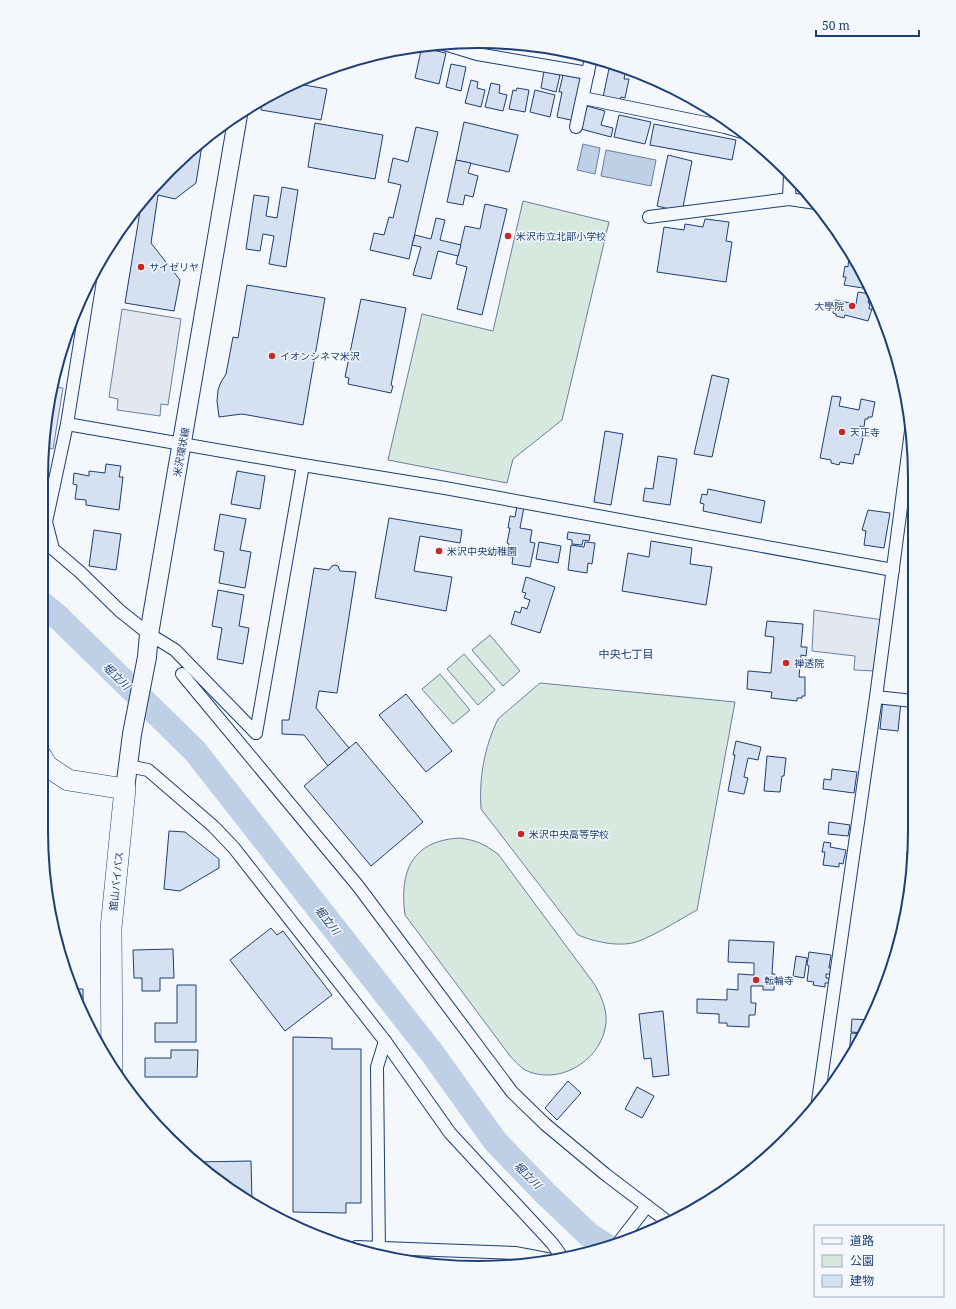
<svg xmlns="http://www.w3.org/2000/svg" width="956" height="1309" viewBox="0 0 956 1309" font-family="'Noto Serif','Noto Sans JP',serif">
	<rect width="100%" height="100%" fill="#f4f7fb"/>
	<g fill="#d7e8df" stroke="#687fa3">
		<path d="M 523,201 L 609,222 L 562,420 L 513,459 L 507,483 L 388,460 L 422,314 L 493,331 Z"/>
		<path d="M 490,635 L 520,671 L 503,686 L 472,650 Z"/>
		<path d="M 464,654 L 495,690 L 478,705 L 447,669 Z"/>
		<path d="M 440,674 L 470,710 L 453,724 L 422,689 Z"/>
		<path d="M 540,683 L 735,702 L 697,910 C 679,920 657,934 639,941 C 621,948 595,942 578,935 L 481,809 C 479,778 484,748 498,719 Z"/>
		<path d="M 459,838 C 476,840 484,844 498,854 L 595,985 C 602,998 609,1013 605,1029 C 598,1062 558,1086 525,1070 C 520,1067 514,1060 510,1056 L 405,915 C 399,871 412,841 459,838 Z"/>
	</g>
	<g fill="#e3e8f0" stroke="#687fa3">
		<path d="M 122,309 L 181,319 L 168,405 L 161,404 L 160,416 L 117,410 L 118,399 L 109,397 Z"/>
		<path d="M 53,387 L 63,388 L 53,449 L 45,447 Z"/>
		<path d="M 814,610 L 883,620 L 876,671 L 854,670 L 855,656 L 812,651 Z"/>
	</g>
	<g fill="#bed0e5" stroke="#687fa3">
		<path d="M 583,144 L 600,148 L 595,174 L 577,170 Z"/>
		<path d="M 606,150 L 656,160 L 651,186 L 601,176 Z"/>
	</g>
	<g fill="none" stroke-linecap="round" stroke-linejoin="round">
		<path stroke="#bed0e5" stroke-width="25" d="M 41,603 L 56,615 L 195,751 L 432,1053 L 495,1141 L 544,1192 L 589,1235 L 605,1245"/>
	</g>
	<g fill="#d5e0f0" stroke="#1d3f73">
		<path d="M 433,45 L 432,50 L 446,53 L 439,84 L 415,78 L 422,46 Z"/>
		<path d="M 451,64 L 466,67 L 461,91 L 446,87 Z"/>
		<path d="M 610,64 L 626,68 L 624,79 L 629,79 L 625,98 L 621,97 L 620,100 L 603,97 Z"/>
		<path d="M 544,71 L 560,75 L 556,92 L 541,88 Z"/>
		<path d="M 563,75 L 584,79 L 575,121 L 557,117 L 562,92 L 559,92 Z"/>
		<path d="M 471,80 L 478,82 L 477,88 L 485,90 L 481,107 L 465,103 Z"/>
		<path d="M 293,83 L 327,89 L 321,120 L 261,110 L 262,100 L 285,86 Z"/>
		<path d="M 491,83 L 500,85 L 499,93 L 507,95 L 503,111 L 485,107 Z"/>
		<path d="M 517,88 L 529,90 L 525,112 L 509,109 L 513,90 L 516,91 Z"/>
		<path d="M 535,90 L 555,95 L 550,117 L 530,112 Z"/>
		<path d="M 587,106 L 605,111 L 601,125 L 613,128 L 611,137 L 581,129 Z"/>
		<path d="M 619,115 L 651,122 L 645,144 L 614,137 Z"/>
		<path d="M 464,122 L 518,135 L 509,172 L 456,160 Z"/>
		<path d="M 315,123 L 383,135 L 375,179 L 308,167 Z"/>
		<path d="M 654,124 L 736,140 L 732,160 L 650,145 Z"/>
		<path d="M 416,127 L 438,132 L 409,259 L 370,250 L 374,233 L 384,235 L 389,217 L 393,218 L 401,185 L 388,182 L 393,158 L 408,162 Z"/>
		<path d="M 203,139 L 196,183 L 175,199 L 158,195 L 151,243 L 180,280 L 174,311 L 125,303 L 142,199 L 150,190 Z"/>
		<path d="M 668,155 L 692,161 L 682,212 L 657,206 Z"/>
		<path d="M 456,160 L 471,163 L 468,173 L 478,176 L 473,197 L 465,195 L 463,205 L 447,202 Z"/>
		<path d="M 282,187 L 298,190 L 286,267 L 269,264 L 274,236 L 263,234 L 260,251 L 246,249 L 254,195 L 269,197 L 266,216 L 277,218 Z"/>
		<path d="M 485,204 L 507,209 L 482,315 L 457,309 L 467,267 L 456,264 L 465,226 L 480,229 Z"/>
		<path d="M 436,218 L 445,220 L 440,240 L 461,245 L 458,256 L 438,251 L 431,279 L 413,275 L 421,247 L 412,245 L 415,235 L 431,239 Z"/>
		<path d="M 705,219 L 729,222 L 726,241 L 732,242 L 726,282 L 657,272 L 664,227 L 684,230 L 685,224 L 703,227 Z"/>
		<path d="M 849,255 L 869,288 L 869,289 L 844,285 L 846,277 L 843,277 L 845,266 L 848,267 Z"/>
		<path d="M 247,285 L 325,298 L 303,425 L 242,414 L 219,417 L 217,401 L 218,390 L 221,382 L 226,374 L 233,337 L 238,338 Z"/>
		<path d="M 858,292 L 870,294 L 868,303 L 870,303 L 869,309 L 872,309 L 868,321 L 845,315 L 844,318 L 836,316 L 836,314 L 833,313 L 835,300 L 856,304 Z"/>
		<path d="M 361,299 L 406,308 L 391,385 L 393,386 L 391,393 L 348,384 L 349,378 L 345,377 Z"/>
		<path d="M 712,375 L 729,379 L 712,457 L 694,454 Z"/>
		<path d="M 832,396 L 841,397 L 839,406 L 859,410 L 861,399 L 875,402 L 872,417 L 868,417 L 868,419 L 865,419 L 864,427 L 860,426 L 858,437 L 863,438 L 859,455 L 855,454 L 853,464 L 840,462 L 839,465 L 831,463 L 831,460 L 820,458 Z"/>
		<path d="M 605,431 L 623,434 L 611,505 L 594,502 Z"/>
		<path d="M 658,456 L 677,459 L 670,505 L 643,501 L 645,488 L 653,489 Z"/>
		<path d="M 106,464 L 121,466 L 119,477 L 123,477 L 119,510 L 86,505 L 86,500 L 75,499 L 77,485 L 73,484 L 74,473 L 89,476 L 89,471 L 105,473 Z"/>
		<path d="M 237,471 L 265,476 L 260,509 L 231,504 Z"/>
		<path d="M 708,489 L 765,501 L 761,523 L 703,511 L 704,504 L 700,503 L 702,494 L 707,495 Z"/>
		<path d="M 517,506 L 524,507 L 520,528 L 532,530 L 530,542 L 535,543 L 530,567 L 512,564 L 513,557 L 507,556 L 509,544 L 507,543 L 510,528 L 508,528 L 510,516 L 515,517 Z"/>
		<path d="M 868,510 L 890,513 L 884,548 L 864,545 L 866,531 L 862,530 Z"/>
		<path d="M 220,514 L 246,519 L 240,550 L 251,552 L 245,588 L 219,583 L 224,552 L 214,550 Z"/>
		<path d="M 389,518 L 462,530 L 460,543 L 420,536 L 414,571 L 452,577 L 446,611 L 375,598 Z"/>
		<path d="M 94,530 L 121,534 L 116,570 L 89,566 Z"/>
		<path d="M 568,532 L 590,535 L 589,541 L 583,540 L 582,545 L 572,544 L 572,540 L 567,539 Z"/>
		<path d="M 651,541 L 692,548 L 690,564 L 712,567 L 706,605 L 622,591 L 628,553 L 649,557 Z"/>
		<path d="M 539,542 L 561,546 L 558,563 L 536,559 Z"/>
		<path d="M 585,542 L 595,543 L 592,564 L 588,563 L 587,573 L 568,570 L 571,545 L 584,547 Z"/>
		<path d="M 335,565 L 338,566 L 340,571 L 356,572 L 337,693 L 319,691 L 316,708 L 349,748 L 328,766 L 304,735 L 282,734 L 282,720 L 289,720 L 314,568 L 329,570 L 332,566 Z"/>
		<path d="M 526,577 L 555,587 L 540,633 L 511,624 L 515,611 L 520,613 L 522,607 L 527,609 L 530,600 L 524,598 L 526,593 L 522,592 Z"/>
		<path d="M 218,590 L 244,595 L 239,626 L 249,628 L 243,664 L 217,659 L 222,628 L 212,626 Z"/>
		<path d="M 767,621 L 803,624 L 801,647 L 807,647 L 806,656 L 801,655 L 799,677 L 805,677 L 805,696 L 802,696 L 802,698 L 797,698 L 797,701 L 771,698 L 772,692 L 747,689 L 748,671 L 771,673 L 774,637 L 765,636 Z"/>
		<path d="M 406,694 L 452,751 L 426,772 L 379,715 Z"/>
		<path d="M 883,700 L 901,702 L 898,731 L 880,729 Z"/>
		<path d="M 736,741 L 761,747 L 758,760 L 748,758 L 744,777 L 748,778 L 744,794 L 728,791 L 735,755 L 733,755 Z"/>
		<path d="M 356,742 L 423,822 L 371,866 L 304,786 Z"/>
		<path d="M 767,756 L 786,758 L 784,776 L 782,776 L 780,792 L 764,791 Z"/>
		<path d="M 832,769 L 857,772 L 854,793 L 823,789 L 824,779 L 831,780 Z"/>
		<path d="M 829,822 L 850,825 L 848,836 L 828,834 Z"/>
		<path d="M 169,831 L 185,832 L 219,859 L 219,868 L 180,891 L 164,889 Z"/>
		<path d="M 824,842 L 831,843 L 830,847 L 846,850 L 843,864 L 839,863 L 839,867 L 823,865 L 825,852 L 822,852 Z"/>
		<path d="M 271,928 L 277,935 L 283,931 L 332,995 L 285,1031 L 230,960 Z"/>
		<path d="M 729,940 L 774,942 L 772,974 L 775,974 L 774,990 L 763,990 L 763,986 L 751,986 L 751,1003 L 756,1003 L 755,1015 L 749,1015 L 749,1027 L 727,1026 L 727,1023 L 719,1023 L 719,1014 L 697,1013 L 697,999 L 727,1000 L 727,989 L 738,990 L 738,974 L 754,975 L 754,963 L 728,962 Z"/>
		<path d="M 173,949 L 174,978 L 160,978 L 160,991 L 142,991 L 142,978 L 134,978 L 133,950 Z"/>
		<path d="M 809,952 L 831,955 L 829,968 L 831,968 L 830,974 L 826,974 L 826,978 L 829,978 L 829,983 L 825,983 L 825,987 L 813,985 L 814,982 L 807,981 L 809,966 L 807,965 Z"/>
		<path d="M 796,956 L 807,958 L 804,978 L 793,976 Z"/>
		<path d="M 177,985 L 196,985 L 196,1042 L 155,1042 L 155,1023 L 177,1023 Z"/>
		<path d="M 71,989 L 83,989 L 83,1015 L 74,998 Z"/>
		<path d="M 663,1011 L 669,1075 L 653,1077 L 651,1058 L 644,1059 L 639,1014 Z"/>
		<path d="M 852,1019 L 871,1020 L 864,1033 L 851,1032 Z"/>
		<path d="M 851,1033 L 863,1034 L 849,1055 Z"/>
		<path d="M 293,1037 L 332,1038 L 332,1049 L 361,1049 L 361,1203 L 346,1203 L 346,1213 L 293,1212 Z"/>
		<path d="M 171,1050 L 198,1050 L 197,1077 L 145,1077 L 145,1058 L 171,1058 Z"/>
		<path d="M 568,1081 L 581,1093 L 557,1120 L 545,1108 Z"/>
		<path d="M 637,1087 L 654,1096 L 642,1118 L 625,1109 Z"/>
		<path d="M 251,1161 L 252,1201 L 194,1162 Z"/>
	</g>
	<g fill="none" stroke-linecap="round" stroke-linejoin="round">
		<g stroke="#1d3f73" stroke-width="14">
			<g id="minor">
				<path d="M 441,43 L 477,54 L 588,73"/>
				<path d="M 583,98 L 725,127 L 742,132"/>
				<path d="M 576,127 L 591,58"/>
				<path d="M 789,199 L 790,174"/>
				<path d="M 649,217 L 789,199 L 816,203"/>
				<path d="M 90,280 L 67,424 L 46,522 L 53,549 L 80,572 L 120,611 L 149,634 L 175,650 L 256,733"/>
				<path d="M 67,424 L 303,465 L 445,488 L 893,570"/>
				<path d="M 182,674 L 358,886 L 512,1092 L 545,1124 L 605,1174 L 668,1222"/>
				<path d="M 876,697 L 913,701"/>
				<path d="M 256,733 L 303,465"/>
				<path d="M 128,766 L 148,770 L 213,826 L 234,848 L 385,1041 L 450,1133 L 552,1243 L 562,1257"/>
				<path d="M 913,854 L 914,854"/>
				<path d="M 818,1101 L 876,697 L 911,431"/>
				<path d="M 620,1241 L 647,1206"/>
				<path d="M 356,1247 L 515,1253 L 552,1260"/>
				<path d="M 379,1255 L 377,1067 L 385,1041"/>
			</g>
		</g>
		<g stroke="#1d3f73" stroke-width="20">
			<path id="secondary" d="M 125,789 L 132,734 L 147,657 L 149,634 L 238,115"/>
		</g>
		<g stroke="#1d3f73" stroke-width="22">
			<path id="trunk" d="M 41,756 L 47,766 L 68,780 L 125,789 L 111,928 L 112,1069"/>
		</g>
		<use href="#minor" stroke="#f4f7fb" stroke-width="12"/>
		<use href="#secondary" stroke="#f4f7fb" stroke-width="18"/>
		<use href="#trunk" stroke="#f4f7fb" stroke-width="21"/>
	</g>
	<g fill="#c62828" stroke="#f4f7fb" stroke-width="1.5">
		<circle cx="508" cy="236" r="4"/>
		<circle cx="141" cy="267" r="4"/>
		<circle cx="852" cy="306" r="4"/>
		<circle cx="272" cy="356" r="4"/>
		<circle cx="842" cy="432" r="4"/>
		<circle cx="439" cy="551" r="4"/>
		<circle cx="786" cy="663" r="4"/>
		<circle cx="521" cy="834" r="4"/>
		<circle cx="756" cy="980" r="4"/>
	</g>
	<g text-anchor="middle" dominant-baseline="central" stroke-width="3" stroke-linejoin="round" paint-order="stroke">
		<g font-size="10" fill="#1d3f73" stroke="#f4f7fb" text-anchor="start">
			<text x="516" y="236">米沢市立北部小学校</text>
			<text x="149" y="267">サイゼリヤ</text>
			<text x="844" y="306" text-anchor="end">大學院</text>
			<text x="280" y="356">イオンシネマ米沢</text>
			<text x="850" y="432">天正寺</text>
			<text x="447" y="551">米沢中央幼稚園</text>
			<text x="794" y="663">禅透院</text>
			<text x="529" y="834">米沢中央高等学校</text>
			<text x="764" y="980">転輪寺</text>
		</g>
		<g font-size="10" fill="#1d3f73" stroke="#f4f7fb">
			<text transform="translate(181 452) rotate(-80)">米沢環状線</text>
			<text transform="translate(116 881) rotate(-84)">舘山バイパス</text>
		</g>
		<g font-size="11" fill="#1d3f73" stroke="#f4f7fb">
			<text x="626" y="653">中央七丁目</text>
		</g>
		<g font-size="11" font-style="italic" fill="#1d3f73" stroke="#f4f7fb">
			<text transform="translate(117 676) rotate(44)">堀立川</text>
			<text transform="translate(328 920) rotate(52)">堀立川</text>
			<text transform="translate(528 1175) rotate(45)">堀立川</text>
		</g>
	</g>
	<path d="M0 0H956V1309H0ZM478 48H478A430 430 0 0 1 908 478V831A430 430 0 0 1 478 1261H478A430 430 0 0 1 48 831V478A430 430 0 0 1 478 48Z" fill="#f4f7fb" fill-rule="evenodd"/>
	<path fill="none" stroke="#1d3f73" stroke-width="2" d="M478 48H478A430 430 0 0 1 908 478V831A430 430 0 0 1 478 1261H478A430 430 0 0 1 48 831V478A430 430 0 0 1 478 48Z"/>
	<rect x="814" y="1225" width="130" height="72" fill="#f4f7fb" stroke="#9eadc5"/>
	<rect x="822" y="1238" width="20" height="6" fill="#f4f7fb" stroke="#9eadc5"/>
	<text x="850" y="1245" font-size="12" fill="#1d3f73">道路</text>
	<rect x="822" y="1255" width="20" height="12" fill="#d7e8df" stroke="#9eadc5"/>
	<text x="850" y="1265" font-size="12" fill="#1d3f73">公園</text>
	<rect x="822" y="1275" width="20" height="12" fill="#d5e0f0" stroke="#9eadc5"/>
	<text x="850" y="1285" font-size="12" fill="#1d3f73">建物</text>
	<path d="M816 30v6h103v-6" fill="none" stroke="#1d3f73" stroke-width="2"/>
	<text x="822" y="30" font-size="12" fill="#1d3f73" stroke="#f4f7fb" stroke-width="3" paint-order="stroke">50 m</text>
</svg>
